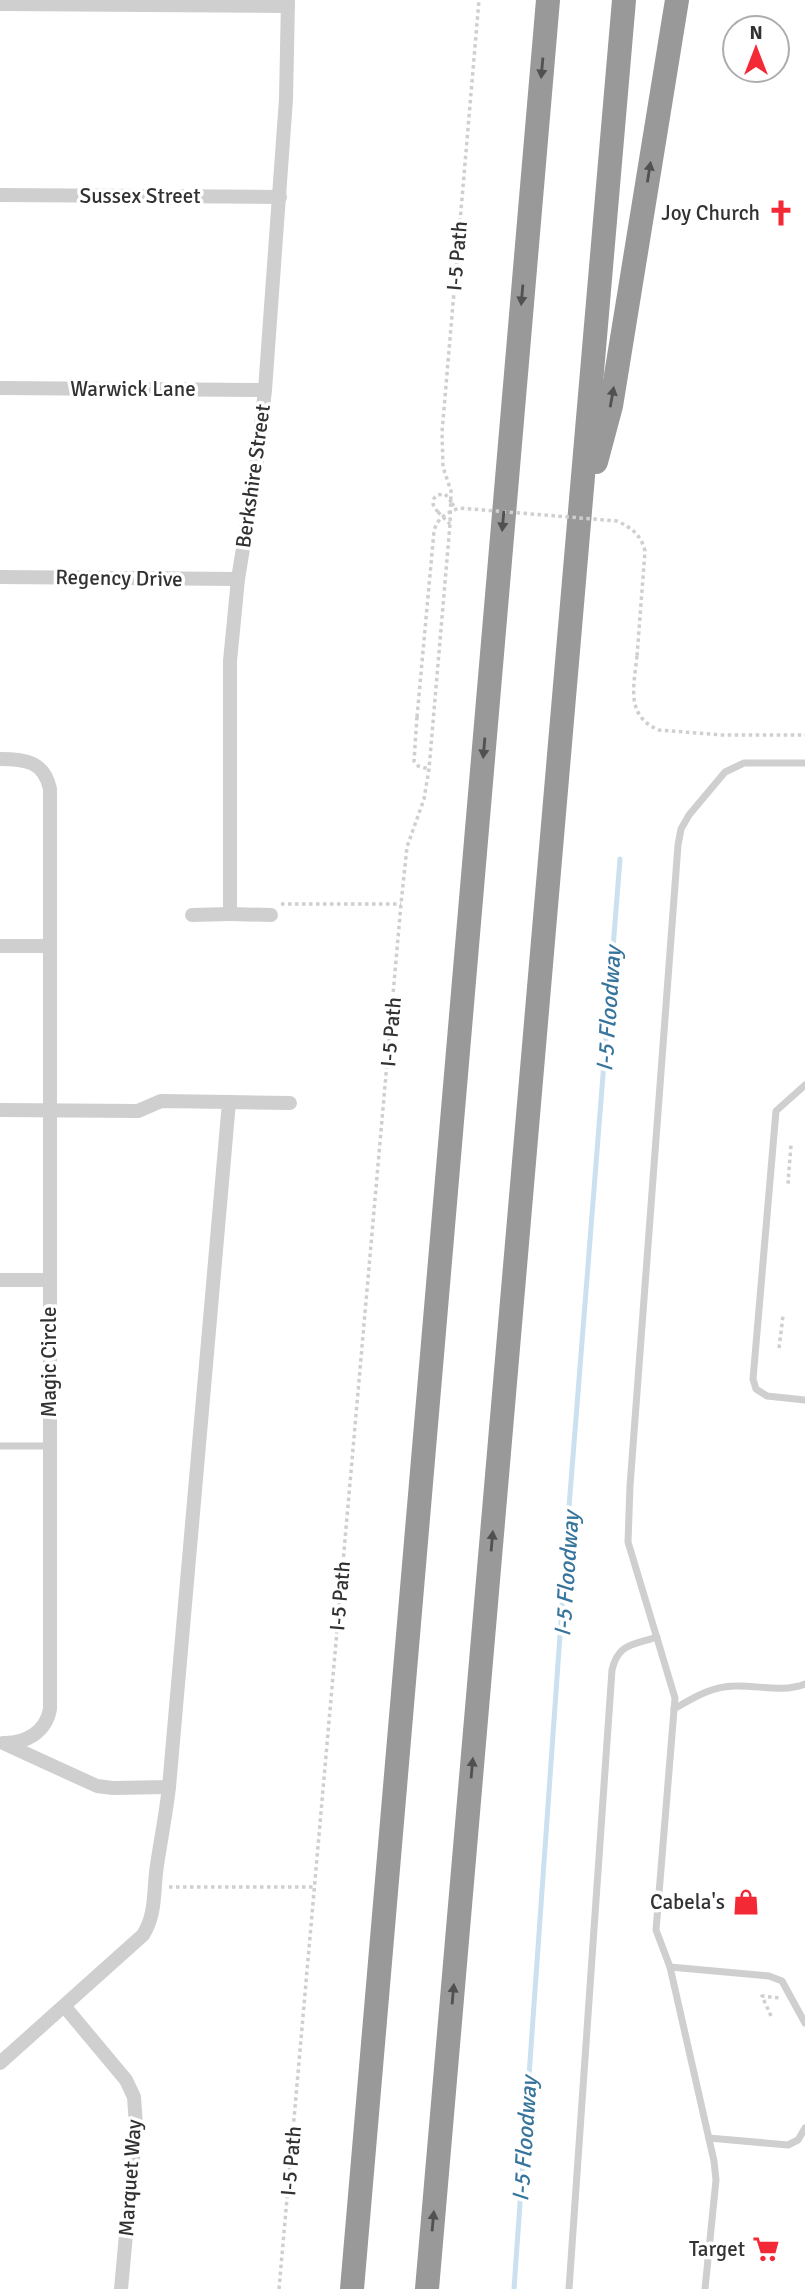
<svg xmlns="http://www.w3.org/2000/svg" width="805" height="2289" viewBox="0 0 805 2289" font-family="Signika,sans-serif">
	<rect width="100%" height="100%" fill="#fff"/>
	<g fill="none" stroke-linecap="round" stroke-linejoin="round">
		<path stroke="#cbe1f0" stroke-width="5" d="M 514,2289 L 569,1507 L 620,859"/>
		<g stroke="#cfcfcf" stroke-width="3.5" stroke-dasharray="3.5 3.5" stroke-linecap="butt">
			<path d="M 452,503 L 455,509"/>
			<path d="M 438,512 L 450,524"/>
			<path d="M 637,656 C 634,686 625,716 659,730 L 722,735 L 805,735"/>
			<path d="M 417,717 L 414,761 L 418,766 L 429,769"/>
			<path d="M 281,904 L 401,904"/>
			<path d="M 790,1182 L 788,1182 L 791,1145"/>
			<path d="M 779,1348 L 783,1316"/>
			<path d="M 169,1887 L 314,1887"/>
			<path d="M 771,2016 L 762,1996 L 780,1998"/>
			<path d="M 279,2289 L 401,904 L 407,847 L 424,799 L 429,769 L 450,524 L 451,491 L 443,467 L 442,432 L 479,0"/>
		</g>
		<g stroke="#cfcfcf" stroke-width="7">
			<path d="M 805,1085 L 776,1111 L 753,1379 L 756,1389 L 767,1396 L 805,1400"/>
			<path d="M 0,1446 L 49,1446"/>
			<path d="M 674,1709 C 693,1698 712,1686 735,1686 C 759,1685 782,1693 805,1684"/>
			<path d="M 670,1967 L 769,1976 L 782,1981 L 805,2023"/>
			<path d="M 709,2138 L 788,2145 L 798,2140 L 805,2128"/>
			<path d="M 569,2289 L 612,1670 C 618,1643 634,1645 657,1637"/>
			<path d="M 705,2289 L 716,2180 L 714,2161 L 670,1967 L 656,1930 L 675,1698 L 628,1542 L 630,1486 L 678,845 L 681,829 L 689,815 L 725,772 L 744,763 L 805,763"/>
		</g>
		<g stroke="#cfcfcf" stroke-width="14">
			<path d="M 0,4 L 288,6"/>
			<path d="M 0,195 L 280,197"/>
			<path d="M 0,388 L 265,390"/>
			<path d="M 0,577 L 238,579"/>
			<path d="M 0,759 C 25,759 44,761 50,789 L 50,1709 C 46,1732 26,1743 5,1743"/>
			<path d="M 230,914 L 271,915"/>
			<path d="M 192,915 L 230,914 L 230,661 L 238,579 L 256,469 L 265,390 L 286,99 L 288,0"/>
			<path d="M 0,946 L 50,946"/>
			<path d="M 229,1102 L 290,1103"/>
			<path d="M 0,1110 L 138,1111 L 161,1101 L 229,1102 L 169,1787 L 113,1788 L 97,1786 L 3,1743"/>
			<path d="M 0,1280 L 49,1280"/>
			<path d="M 65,2007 L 126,2080 L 134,2097 L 136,2126 L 121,2289"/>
			<path d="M 0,2063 L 143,1935 C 157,1913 153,1889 157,1865 C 161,1839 166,1813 169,1787"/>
		</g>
		<g stroke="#999" stroke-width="24">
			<path d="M 596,462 L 611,406 L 677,0"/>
			<path d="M 352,2289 L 548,0"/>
			<path d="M 427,2289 L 624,0"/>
		</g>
		<g stroke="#cfcfcf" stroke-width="3.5" stroke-dasharray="3.5 3.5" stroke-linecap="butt">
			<path d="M 438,512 C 433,506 430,501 437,495 L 445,494 L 452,503"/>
			<path d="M 417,717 L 434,531 C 437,518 447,513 459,508 L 617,521 C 632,528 641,535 645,551 L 637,656"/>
		</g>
	</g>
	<defs><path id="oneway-solid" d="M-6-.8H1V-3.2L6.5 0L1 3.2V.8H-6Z" transform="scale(1.75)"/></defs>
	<g fill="#515151">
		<use href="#oneway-solid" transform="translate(542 68) rotate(95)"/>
		<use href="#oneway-solid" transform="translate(649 172) rotate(-81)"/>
		<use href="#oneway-solid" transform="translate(522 295) rotate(95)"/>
		<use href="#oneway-solid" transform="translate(612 397) rotate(-80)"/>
		<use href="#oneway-solid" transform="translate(503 521) rotate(95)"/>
		<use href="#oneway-solid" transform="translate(484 748) rotate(95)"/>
		<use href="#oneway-solid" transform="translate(492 1541) rotate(-85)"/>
		<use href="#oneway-solid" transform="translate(472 1768) rotate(-85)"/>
		<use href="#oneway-solid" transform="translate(453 1994) rotate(-85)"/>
		<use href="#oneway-solid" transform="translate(433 2221) rotate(-85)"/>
	</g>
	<defs>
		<g id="church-bare" transform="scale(2.1)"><path d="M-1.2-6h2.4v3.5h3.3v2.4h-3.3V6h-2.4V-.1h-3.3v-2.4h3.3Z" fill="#f42936" stroke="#fff" stroke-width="2.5" paint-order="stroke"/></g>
		<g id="shop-bare" transform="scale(2.1)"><path d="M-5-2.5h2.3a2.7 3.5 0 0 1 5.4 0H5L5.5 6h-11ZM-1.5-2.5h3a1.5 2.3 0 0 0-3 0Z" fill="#f42936" stroke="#fff" stroke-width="2.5" paint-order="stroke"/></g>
		<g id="supermarket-bare" transform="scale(2.1)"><path d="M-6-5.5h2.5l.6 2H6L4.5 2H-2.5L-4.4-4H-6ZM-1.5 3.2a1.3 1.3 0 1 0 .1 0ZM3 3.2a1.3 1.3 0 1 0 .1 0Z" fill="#f42936" stroke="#fff" stroke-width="2.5" paint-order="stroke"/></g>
	</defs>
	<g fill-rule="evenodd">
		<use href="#church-bare" x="781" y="213"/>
		<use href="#shop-bare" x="746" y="1902"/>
		<use href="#supermarket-bare" x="766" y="2249"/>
	</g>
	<g text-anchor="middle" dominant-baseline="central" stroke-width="7" stroke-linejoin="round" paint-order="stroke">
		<g font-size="21" fill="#323232" stroke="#fff">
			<text x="140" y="196">Sussex Street</text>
			<text transform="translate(457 256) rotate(-85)">I-5 Path</text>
			<text x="133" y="389">Warwick Lane</text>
			<text transform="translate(253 476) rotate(-82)">Berkshire Street</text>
			<text transform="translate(119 578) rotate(1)">Regency Drive</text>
			<text transform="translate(391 1032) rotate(-85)">I-5 Path</text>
			<text transform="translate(49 1362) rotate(-90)">Magic Circle</text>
			<text transform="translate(340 1596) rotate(-85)">I-5 Path</text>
			<text transform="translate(291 2161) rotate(-85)">I-5 Path</text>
			<text transform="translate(130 2178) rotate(-86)">Marquet Way</text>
		</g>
		<g font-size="21" fill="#323232" stroke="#fff" text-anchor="end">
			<text x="760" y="213">Joy Church</text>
			<text x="725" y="1902">Cabela's</text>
			<text x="745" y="2249">Target</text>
		</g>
		<g font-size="23" font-style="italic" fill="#37759d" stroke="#fff">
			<text transform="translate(609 1009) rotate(-86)">I-5 Floodway</text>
			<text transform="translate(567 1574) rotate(-86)">I-5 Floodway</text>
			<text transform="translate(525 2139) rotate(-86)">I-5 Floodway</text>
		</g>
	</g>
	<g transform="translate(756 49)"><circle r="33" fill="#ffffff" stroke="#adadad" stroke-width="2"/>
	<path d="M0-5L12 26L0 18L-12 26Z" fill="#f42936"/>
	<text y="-10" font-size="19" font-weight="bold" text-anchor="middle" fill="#323232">N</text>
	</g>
</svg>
